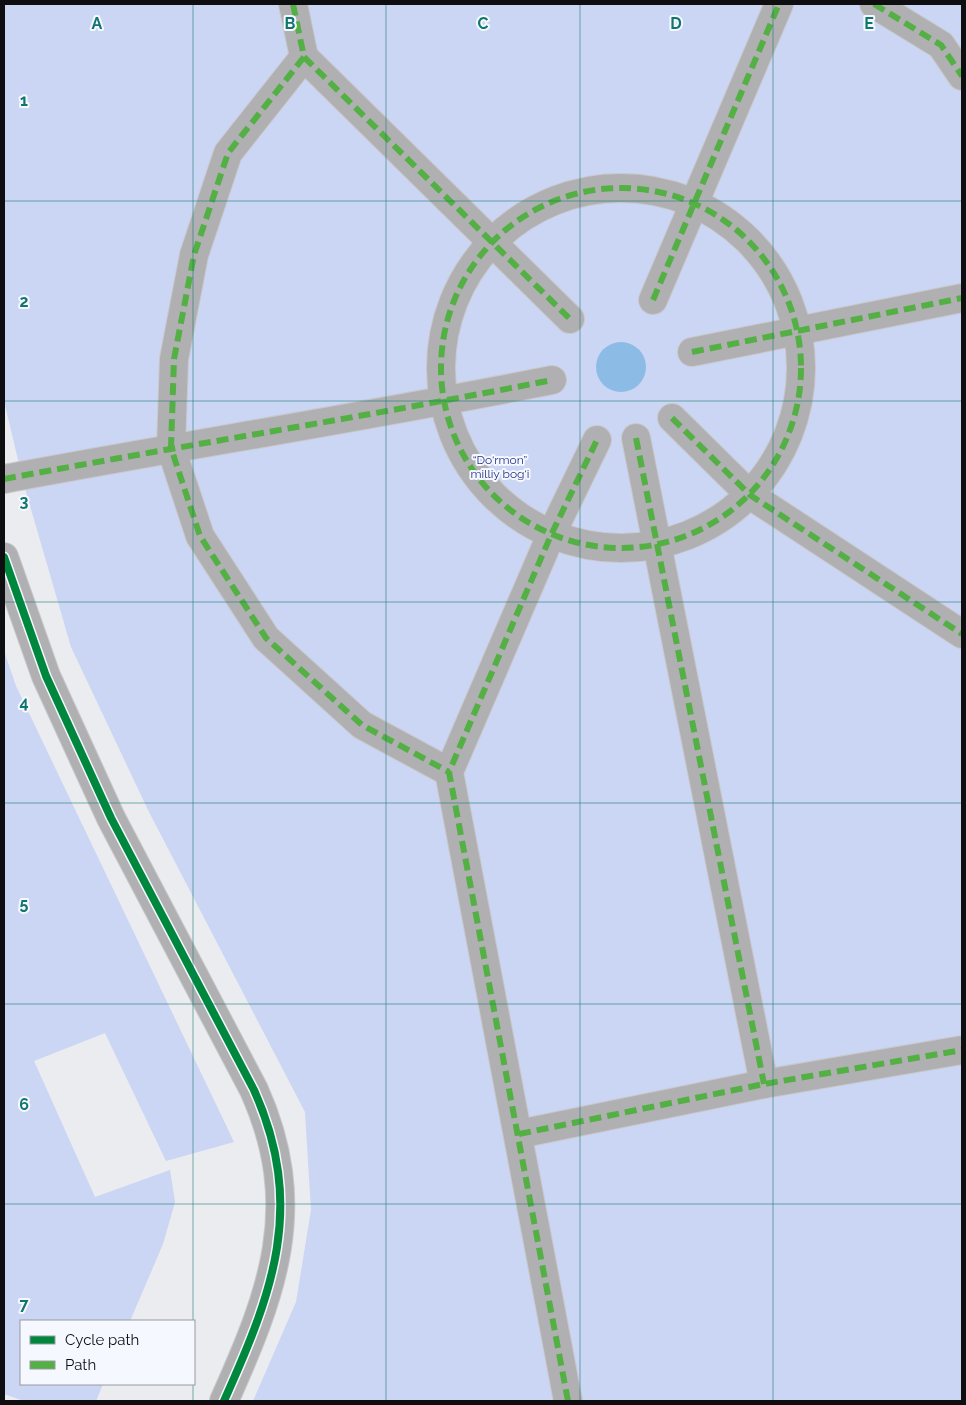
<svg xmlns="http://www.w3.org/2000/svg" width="966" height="1405" viewBox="0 0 966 1405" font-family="Raleway,sans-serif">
	<rect width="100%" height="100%" fill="#eaecf0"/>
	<g fill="#cbd5f4">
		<path d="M 4,4 L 962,4 L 962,1401 L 253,1401 L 296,1302 L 311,1210 L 305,1112 L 148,810 L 71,647 L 24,485 L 4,401 Z"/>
		<path d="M 4,651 L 16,686 L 234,1142 L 166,1161 L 105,1033 L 34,1061 L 95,1197 L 170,1170 L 175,1202 L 163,1244 L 130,1321 L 21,1321 L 21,1384 L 103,1384 L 96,1401 L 24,1401 L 4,1394 Z"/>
	</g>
	<circle fill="#8cbce6" cx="621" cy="367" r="25"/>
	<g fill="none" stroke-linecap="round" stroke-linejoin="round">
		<g stroke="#c8c8cb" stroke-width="30">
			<g id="minor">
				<path d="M 293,4 L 304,57 L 570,319"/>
				<path d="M 874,4 L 941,45 L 962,76"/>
				<path d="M 304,57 L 228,153 L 194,255 L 174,359 L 171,448 L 200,536 L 266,638 L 362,725 L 449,772"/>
				<circle cx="621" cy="368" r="180"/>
				<path d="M 653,300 L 779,4"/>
				<path d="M 692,352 L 962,298"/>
				<path d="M 672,418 L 750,495 L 962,634"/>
				<path d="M 636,438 L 764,1084"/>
				<path d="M 4,479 C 186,445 370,416 552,380"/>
				<path d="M 4,557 L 46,676 L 111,818 L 254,1090 C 306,1206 273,1292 224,1401"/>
				<path d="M 519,1134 L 764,1084 L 962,1050"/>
				<path d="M 568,1401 L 449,772 L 551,535 L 597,440"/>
			</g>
		</g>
		<use href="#minor" stroke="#b0b0b3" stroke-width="28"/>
		<g stroke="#54b044" stroke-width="6" stroke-dasharray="12 6" stroke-linecap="butt">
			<path d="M 293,4 L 304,57 L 570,319"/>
			<path d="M 874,4 L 941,45 L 962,76"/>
			<path d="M 304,57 L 228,153 L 194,255 L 174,359 L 171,448 L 200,536 L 266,638 L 362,725 L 449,772"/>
			<circle cx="621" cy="368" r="180"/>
			<path d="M 653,300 L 779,4"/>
			<path d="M 692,352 L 962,298"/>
			<path d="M 672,418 L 750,495 L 962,634"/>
			<path d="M 636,438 L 764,1084"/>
			<path d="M 4,479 C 186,445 370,416 552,380"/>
			<path d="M 519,1134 L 764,1084 L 962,1050"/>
			<path d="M 568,1401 L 449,772 L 551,535 L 597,440"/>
		</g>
		<g stroke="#f6f8ff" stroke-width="11">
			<path id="cycleway" d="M 4,557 L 46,676 L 111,818 L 254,1090 C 306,1206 273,1292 224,1401"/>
		</g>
		<use href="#cycleway" stroke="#00873e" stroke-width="8"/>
	</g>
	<path fill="none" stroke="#0f766e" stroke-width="1" stroke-opacity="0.55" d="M 193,4 L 193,1321M 386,4 L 386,1401M 580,4 L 580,1401M 773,4 L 773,1401M 4,201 L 962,201M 4,401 L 962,401M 4,602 L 962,602M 4,803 L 962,803M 4,1004 L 962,1004M 4,1204 L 962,1204M 193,1384 L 193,1401"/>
	<g text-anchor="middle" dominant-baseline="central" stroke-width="4" stroke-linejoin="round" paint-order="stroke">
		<g font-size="12" fill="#253387" stroke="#f6f8ff">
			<text x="500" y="460">“Do‘rmon”<tspan x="500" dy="14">milliy bog‘i</tspan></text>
		</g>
	</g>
	<g font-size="16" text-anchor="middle" font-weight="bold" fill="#0f766e" stroke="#f6f8ff" stroke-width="4" stroke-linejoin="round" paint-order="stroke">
		<text x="97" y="29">A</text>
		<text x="290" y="29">B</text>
		<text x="483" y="29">C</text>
		<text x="676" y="29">D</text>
		<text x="869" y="29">E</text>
		<text x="24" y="106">1</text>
		<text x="24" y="307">2</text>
		<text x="24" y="507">3</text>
		<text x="24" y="708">4</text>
		<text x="24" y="909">5</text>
		<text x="24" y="1110">6</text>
		<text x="24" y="1310">7</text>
	</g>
	<rect width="966" height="1405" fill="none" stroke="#0e0e11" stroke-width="10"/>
	<rect x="20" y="1320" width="175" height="65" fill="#f6f8ff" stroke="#999aa0"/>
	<rect x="30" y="1336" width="25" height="8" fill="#00873e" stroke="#999aa0"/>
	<text x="65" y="1345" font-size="15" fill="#0e0e11">Cycle path</text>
	<rect x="30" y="1361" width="25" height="8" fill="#54b044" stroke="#999aa0"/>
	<text x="65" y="1370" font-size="15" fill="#0e0e11">Path</text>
</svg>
